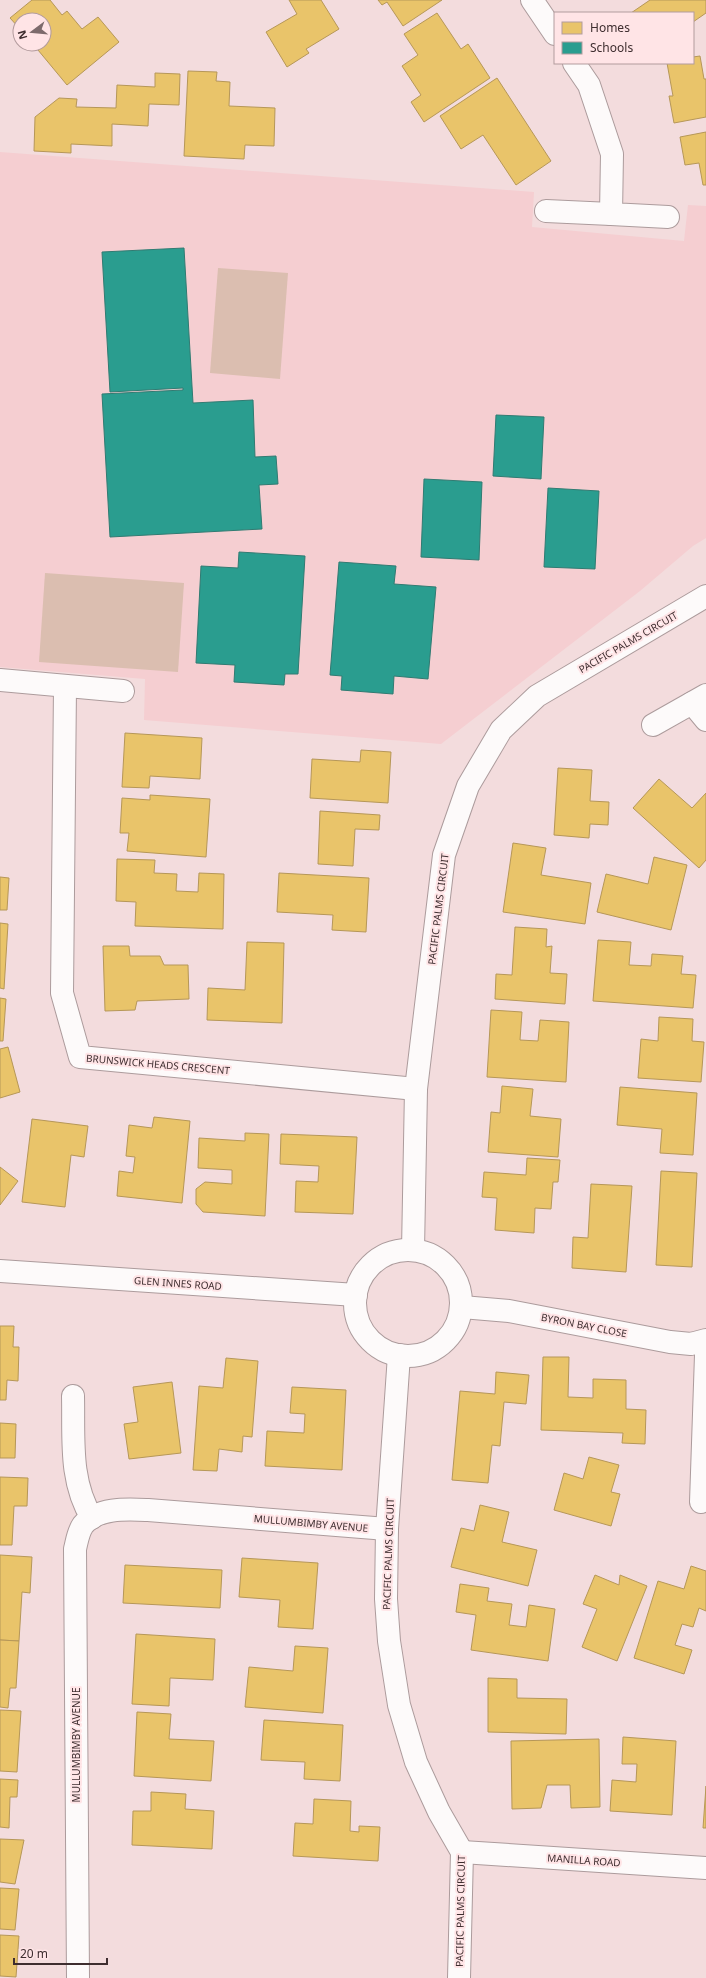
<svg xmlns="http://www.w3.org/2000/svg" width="706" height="1978" viewBox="0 0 706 1978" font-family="'Noto Sans',sans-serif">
	<rect width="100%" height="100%" fill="#f3dcdd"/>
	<path fill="#f5ced1" d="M 0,152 L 534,192 L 532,227 L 684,241 L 688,205 L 706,206 L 706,538 L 693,546 L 640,591 L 441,744 L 144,720 L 145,679 L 0,667 Z"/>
	<g fill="#dbbeb0">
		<path d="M 218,268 L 288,273 L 280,379 L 210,373 Z"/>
		<path d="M 45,573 L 184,583 L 178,672 L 39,662 Z"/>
	</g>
	<g fill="#e9c46a" stroke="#b69758">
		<path d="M 32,0 L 50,0 L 62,15 L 67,11 L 82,29 L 98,17 L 119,42 L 67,85 L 33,44 L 44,44 L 44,20 L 20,20 L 20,29 L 10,18 Z"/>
		<path d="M 289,0 L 321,0 L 339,29 L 306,49 L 309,53 L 287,67 L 266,32 L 297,14 Z"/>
		<path d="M 378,0 L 442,0 L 403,26 L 387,2 L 382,5 Z"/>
		<path d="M 650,0 L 706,0 L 706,13 L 693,22 L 693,13 L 631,13 Z"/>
		<path d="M 437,13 L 461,49 L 468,44 L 490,78 L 424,122 L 411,102 L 421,95 L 402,66 L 418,55 L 404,34 Z"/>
		<path d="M 700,56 L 704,79 L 706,79 L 706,117 L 674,123 L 669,96 L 673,96 L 667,63 L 693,63 L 693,57 Z"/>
		<path d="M 188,71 L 217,72 L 216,81 L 230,82 L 229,106 L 275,108 L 274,146 L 245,145 L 244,159 L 184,156 Z"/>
		<path d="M 155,73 L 180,74 L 179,105 L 149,104 L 148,126 L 112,124 L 112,146 L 71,144 L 71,153 L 34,151 L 35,117 L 59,98 L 77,99 L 76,107 L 116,108 L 117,85 L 155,87 Z"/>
		<path d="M 497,78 L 551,161 L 516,185 L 483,135 L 461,149 L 440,116 Z"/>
		<path d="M 706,132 L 706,185 L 703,185 L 699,163 L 685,165 L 680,137 Z"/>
		<path d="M 125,733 L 202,738 L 200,779 L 150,776 L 149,788 L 122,787 Z"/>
		<path d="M 361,750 L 391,752 L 388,803 L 310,798 L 312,759 L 360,762 Z"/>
		<path d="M 558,768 L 592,770 L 590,801 L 609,802 L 608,825 L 590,824 L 589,838 L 554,835 Z"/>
		<path d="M 659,779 L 692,808 L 706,793 L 706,860 L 699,868 L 633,808 Z"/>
		<path d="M 150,795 L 210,799 L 206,857 L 127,851 L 129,833 L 120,833 L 122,798 L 150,800 Z"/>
		<path d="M 320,811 L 380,815 L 379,830 L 355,829 L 353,866 L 318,864 Z"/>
		<path d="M 513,843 L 546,848 L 541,875 L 591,883 L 585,924 L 503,912 Z"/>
		<path d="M 654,857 L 687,865 L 671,930 L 597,912 L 606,874 L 648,884 Z"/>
		<path d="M 117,859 L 155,860 L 154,873 L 177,874 L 176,891 L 198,892 L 199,873 L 224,874 L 223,929 L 135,926 L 136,902 L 116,901 Z"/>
		<path d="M 279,873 L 369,878 L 366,932 L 332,930 L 333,915 L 277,912 Z"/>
		<path d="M 0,877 L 9,878 L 7,910 L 0,910 Z"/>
		<path d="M 0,923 L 8,924 L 4,989 L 0,988 Z"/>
		<path d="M 515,927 L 547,929 L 546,947 L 552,946 L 550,973 L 567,974 L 565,1004 L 495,999 L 496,974 L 512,975 Z"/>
		<path d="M 598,940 L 631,942 L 629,965 L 651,966 L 652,954 L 683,956 L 681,974 L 696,975 L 693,1008 L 593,1001 Z"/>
		<path d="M 247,942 L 284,943 L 282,1023 L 207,1020 L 208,988 L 245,990 Z"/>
		<path d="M 103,946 L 129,946 L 130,956 L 160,956 L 164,965 L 188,965 L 189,999 L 137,1001 L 135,1010 L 105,1011 Z"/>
		<path d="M 0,998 L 6,999 L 3,1041 L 0,1041 Z"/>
		<path d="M 491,1010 L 522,1012 L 520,1040 L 538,1041 L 540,1020 L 569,1022 L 566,1082 L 487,1077 Z"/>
		<path d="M 659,1017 L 693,1019 L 692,1041 L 704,1042 L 701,1082 L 638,1078 L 641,1039 L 658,1041 Z"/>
		<path d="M 8,1047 L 20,1092 L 0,1098 L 0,1049 Z"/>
		<path d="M 502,1086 L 533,1089 L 530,1116 L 561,1119 L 558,1157 L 488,1152 L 491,1112 L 500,1113 Z"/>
		<path d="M 620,1087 L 697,1093 L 693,1155 L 660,1153 L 662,1129 L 617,1125 Z"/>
		<path d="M 154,1117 L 190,1121 L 182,1203 L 117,1196 L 119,1171 L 133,1173 L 135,1157 L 126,1156 L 129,1125 L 152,1128 Z"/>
		<path d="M 32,1119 L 88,1126 L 84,1157 L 71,1155 L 65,1207 L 22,1202 Z"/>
		<path d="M 245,1133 L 269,1134 L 265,1216 L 203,1212 L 196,1204 L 196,1189 L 205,1182 L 232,1184 L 232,1170 L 198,1168 L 199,1138 L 245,1141 Z"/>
		<path d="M 281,1134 L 357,1137 L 353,1214 L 295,1212 L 296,1181 L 318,1182 L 319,1166 L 280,1164 Z"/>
		<path d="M 527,1158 L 560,1160 L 558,1182 L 553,1182 L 551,1209 L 535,1208 L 534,1233 L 495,1230 L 497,1198 L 482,1197 L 484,1172 L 526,1175 Z"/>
		<path d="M 0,1167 L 18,1181 L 0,1205 Z"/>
		<path d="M 661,1171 L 697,1173 L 692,1267 L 656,1265 Z"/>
		<path d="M 591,1184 L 632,1186 L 626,1272 L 572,1268 L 573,1237 L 588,1238 Z"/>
		<path d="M 0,1326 L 14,1326 L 13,1347 L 19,1347 L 18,1381 L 7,1380 L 6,1400 L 0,1400 Z"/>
		<path d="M 543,1357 L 569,1357 L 568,1397 L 593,1398 L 593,1379 L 626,1380 L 626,1409 L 646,1410 L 645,1444 L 622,1443 L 623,1433 L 541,1430 Z"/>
		<path d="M 226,1358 L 258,1361 L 252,1437 L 243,1436 L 242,1452 L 219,1449 L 217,1471 L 193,1470 L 199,1386 L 223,1388 Z"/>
		<path d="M 496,1372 L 529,1375 L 526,1404 L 504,1402 L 500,1446 L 492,1445 L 488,1483 L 452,1480 L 460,1391 L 495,1394 Z"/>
		<path d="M 172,1382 L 181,1453 L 129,1459 L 124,1424 L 138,1422 L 133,1387 Z"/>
		<path d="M 292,1387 L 346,1390 L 342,1470 L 265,1466 L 267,1431 L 304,1433 L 305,1414 L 290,1413 Z"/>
		<path d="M 0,1423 L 16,1424 L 15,1458 L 0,1458 Z"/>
		<path d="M 589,1457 L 619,1465 L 611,1492 L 620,1494 L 611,1526 L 554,1510 L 564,1473 L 583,1479 Z"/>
		<path d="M 0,1477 L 28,1478 L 27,1506 L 14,1506 L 12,1545 L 0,1545 Z"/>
		<path d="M 480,1505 L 509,1512 L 502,1542 L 537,1550 L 528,1586 L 451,1567 L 461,1528 L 474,1531 Z"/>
		<path d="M 0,1555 L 32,1557 L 30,1593 L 22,1592 L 19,1641 L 0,1640 Z"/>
		<path d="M 242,1558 L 318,1563 L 313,1629 L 278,1627 L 280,1600 L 239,1597 Z"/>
		<path d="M 125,1565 L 222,1570 L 220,1608 L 123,1603 Z"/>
		<path d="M 691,1566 L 706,1571 L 706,1611 L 699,1608 L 693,1627 L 682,1624 L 675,1645 L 692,1650 L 684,1674 L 634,1658 L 658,1581 L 684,1589 Z"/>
		<path d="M 595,1575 L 619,1585 L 620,1575 L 647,1586 L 617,1661 L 582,1647 L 597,1609 L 583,1604 Z"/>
		<path d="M 460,1584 L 489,1588 L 487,1601 L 512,1604 L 509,1625 L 526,1627 L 529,1605 L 555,1609 L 548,1661 L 471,1650 L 476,1615 L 456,1612 Z"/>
		<path d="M 136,1634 L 215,1639 L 213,1680 L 170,1678 L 169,1706 L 132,1704 Z"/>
		<path d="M 0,1640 L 19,1641 L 16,1688 L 10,1688 L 8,1708 L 0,1707 Z"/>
		<path d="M 295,1646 L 328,1648 L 323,1713 L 245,1707 L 249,1667 L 293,1671 Z"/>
		<path d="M 488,1678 L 517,1679 L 517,1698 L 567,1699 L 566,1734 L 488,1732 Z"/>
		<path d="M 0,1710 L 21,1711 L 17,1772 L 0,1771 Z"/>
		<path d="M 137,1712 L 171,1714 L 169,1739 L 214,1741 L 211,1781 L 134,1776 Z"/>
		<path d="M 264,1720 L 343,1725 L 340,1781 L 304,1779 L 305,1762 L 261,1760 Z"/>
		<path d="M 623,1737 L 676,1741 L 672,1815 L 610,1811 L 612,1780 L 636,1782 L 637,1764 L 622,1764 Z"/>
		<path d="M 599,1739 L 600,1807 L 571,1808 L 570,1785 L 547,1785 L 541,1808 L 512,1809 L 511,1741 Z"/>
		<path d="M 0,1779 L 18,1780 L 17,1797 L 10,1797 L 9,1828 L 0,1827 Z"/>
		<path d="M 706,1786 L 706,1828 L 703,1828 Z"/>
		<path d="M 151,1792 L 186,1794 L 185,1809 L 214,1811 L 212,1849 L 132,1845 L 133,1811 L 151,1811 Z"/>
		<path d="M 314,1799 L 351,1801 L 350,1831 L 359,1832 L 359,1826 L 380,1827 L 378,1861 L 293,1856 L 295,1823 L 313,1824 Z"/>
		<path d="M 0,1839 L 24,1840 L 15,1884 L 0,1882 Z"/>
		<path d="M 0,1888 L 19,1889 L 15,1930 L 0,1929 Z"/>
		<path d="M 0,1935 L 19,1936 L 16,1977 L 0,1976 Z"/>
	</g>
	<g fill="#2a9d8f" stroke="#307b72">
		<path d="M 184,248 L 193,403 L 253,400 L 255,457 L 276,456 L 278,484 L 259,485 L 262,529 L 110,537 L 102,394 L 183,390 L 183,388 L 110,392 L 102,252 Z"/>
		<path d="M 496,415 L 544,417 L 541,479 L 493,476 Z"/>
		<path d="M 424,479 L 482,482 L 479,560 L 421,557 Z"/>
		<path d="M 548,488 L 599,491 L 595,569 L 544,567 Z"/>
		<path d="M 239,552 L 305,556 L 298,674 L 285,674 L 284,685 L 234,682 L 235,665 L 196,663 L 201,566 L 238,568 Z"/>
		<path d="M 339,562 L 396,566 L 394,584 L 436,587 L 428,679 L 394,676 L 393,694 L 341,690 L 342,676 L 330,675 Z"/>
	</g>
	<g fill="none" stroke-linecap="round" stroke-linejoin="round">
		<g stroke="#ac9b9c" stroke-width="24">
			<g id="minor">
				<path d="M 532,0 L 555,34"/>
				<path d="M 574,63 L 589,85 L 612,154 L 611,214 L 668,217"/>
				<path d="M 546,211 L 611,214"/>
				<path d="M 0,680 L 123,691"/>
				<path d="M 65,687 L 62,993 L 80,1057 L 416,1089"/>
				<path d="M 692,703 L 706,720"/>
				<path d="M 653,725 L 706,695"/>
				<path d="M 413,1250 L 416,1089 L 444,855 L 468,786 L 501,730 L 537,696 L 706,596"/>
				<circle cx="408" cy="1303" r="53"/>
				<path d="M 0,1271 L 356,1295"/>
				<path d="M 462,1307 L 509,1311 L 670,1342 L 691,1344 L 706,1340"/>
				<path d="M 399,1355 L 387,1529 L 386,1599 L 389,1641 L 399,1705 L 416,1762 L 439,1812 L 462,1852 L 459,1978"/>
				<path d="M 73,1396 C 74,1438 69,1481 92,1518"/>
				<path d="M 701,1502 L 706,1355"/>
				<path d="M 462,1852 L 706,1868"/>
				<path d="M 78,1978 L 75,1549 C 77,1541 78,1532 83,1525 C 98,1507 127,1509 148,1510 L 387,1529"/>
			</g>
		</g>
		<use href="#minor" stroke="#fdfafa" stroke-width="22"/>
	</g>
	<g text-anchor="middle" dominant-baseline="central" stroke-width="4" stroke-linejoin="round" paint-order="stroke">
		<g font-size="10" fill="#3e2d2f" stroke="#ffe4e6">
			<text transform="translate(628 642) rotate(-30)">PACIFIC PALMS CIRCUIT</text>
			<text transform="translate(438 909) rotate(-83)">PACIFIC PALMS CIRCUIT</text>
			<text transform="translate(158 1064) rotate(5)">BRUNSWICK HEADS CRESCENT</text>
			<text transform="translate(178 1283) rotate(4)">GLEN INNES ROAD</text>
			<text transform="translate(584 1325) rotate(11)">BYRON BAY CLOSE</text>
			<text transform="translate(311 1523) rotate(5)">MULLUMBIMBY AVENUE</text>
			<text transform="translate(388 1554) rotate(-88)">PACIFIC PALMS CIRCUIT</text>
			<text transform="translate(76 1745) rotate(-90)">MULLUMBIMBY AVENUE</text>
			<text transform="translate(584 1860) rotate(4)">MANILLA ROAD</text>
			<text transform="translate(460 1911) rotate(-89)">PACIFIC PALMS CIRCUIT</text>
		</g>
	</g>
	<rect x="554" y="12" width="140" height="52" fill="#ffe4e6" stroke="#b29b9d"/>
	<rect x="562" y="22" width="20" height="12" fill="#e9c46a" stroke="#b29b9d"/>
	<text x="590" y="32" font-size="12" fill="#3e2d2f">Homes</text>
	<rect x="562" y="42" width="20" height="12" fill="#2a9d8f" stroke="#b29b9d"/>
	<text x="590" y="52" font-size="12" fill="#3e2d2f">Schools</text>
	<g transform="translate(32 32) rotate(254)"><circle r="19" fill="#ffe4e6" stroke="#b29b9d"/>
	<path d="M0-3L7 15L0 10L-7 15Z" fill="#7d6a6c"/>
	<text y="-6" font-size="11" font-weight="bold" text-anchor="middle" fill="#3e2d2f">N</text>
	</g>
	<path d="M14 1958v6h93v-6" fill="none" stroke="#3e2d2f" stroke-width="2"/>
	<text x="20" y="1958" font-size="12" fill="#3e2d2f" stroke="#ffe4e6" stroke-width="3" paint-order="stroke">20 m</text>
</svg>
